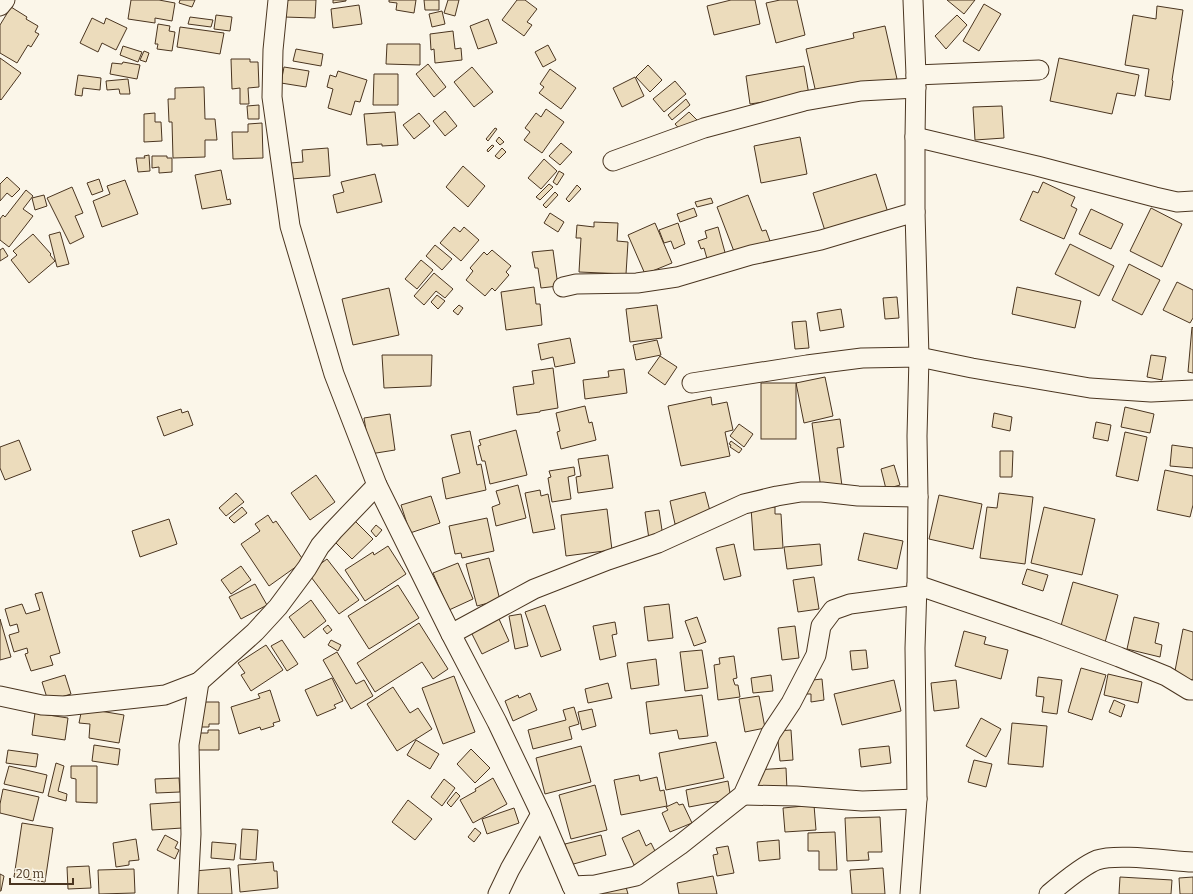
<svg xmlns="http://www.w3.org/2000/svg" width="1193" height="894" viewBox="0 0 1193 894" font-family="Bitter,serif">
	<rect width="100%" height="100%" fill="#fbf6e9"/>
	<g fill="#ecdcbc" stroke="#4a3520">
		<path d="M 131,0 L 159,0 L 175,3 L 172,21 L 155,18 L 155,23 L 128,19 Z"/>
		<path d="M 180,0 L 195,0 L 192,7 L 179,3 Z"/>
		<path d="M 290,0 L 316,0 L 315,18 L 284,17 L 284,1 Z"/>
		<path d="M 333,0 L 346,0 L 346,1 L 333,3 Z"/>
		<path d="M 389,0 L 416,0 L 414,13 L 396,10 L 397,3 L 389,2 Z"/>
		<path d="M 424,0 L 439,0 L 439,10 L 425,10 Z"/>
		<path d="M 448,0 L 459,0 L 455,16 L 444,13 Z"/>
		<path d="M 517,0 L 525,0 L 537,9 L 527,22 L 532,25 L 524,36 L 502,20 Z"/>
		<path d="M 731,0 L 755,0 L 760,24 L 714,35 L 707,6 Z"/>
		<path d="M 780,0 L 797,0 L 805,35 L 776,43 L 766,3 Z"/>
		<path d="M 947,0 L 975,0 L 964,14 Z"/>
		<path d="M 984,4 L 1001,14 L 979,51 L 963,41 Z"/>
		<path d="M 359,5 L 362,24 L 333,28 L 331,9 Z"/>
		<path d="M 1157,6 L 1183,10 L 1172,80 L 1173,81 L 1170,100 L 1145,96 L 1149,69 L 1125,65 L 1133,15 L 1156,19 Z"/>
		<path d="M 11,7 L 27,17 L 26,19 L 38,26 L 35,32 L 39,34 L 31,47 L 28,45 L 17,63 L 0,53 L 0,25 Z"/>
		<path d="M 442,11 L 445,24 L 432,27 L 429,14 Z"/>
		<path d="M 216,15 L 232,17 L 230,31 L 214,29 Z"/>
		<path d="M 957,15 L 967,25 L 946,49 L 935,36 Z"/>
		<path d="M 190,17 L 213,20 L 211,27 L 188,24 Z"/>
		<path d="M 92,18 L 104,24 L 106,18 L 127,28 L 116,50 L 102,43 L 98,52 L 80,43 Z"/>
		<path d="M 488,19 L 497,43 L 478,49 L 470,26 Z"/>
		<path d="M 158,24 L 170,26 L 169,31 L 175,32 L 172,51 L 157,49 L 158,44 L 155,44 Z"/>
		<path d="M 885,26 L 897,79 L 861,87 L 816,93 L 806,49 L 854,38 L 853,33 Z"/>
		<path d="M 180,27 L 224,33 L 220,54 L 177,47 Z"/>
		<path d="M 453,31 L 455,49 L 461,48 L 462,60 L 435,63 L 434,49 L 431,50 L 430,34 Z"/>
		<path d="M 387,44 L 420,44 L 420,65 L 386,64 Z"/>
		<path d="M 548,45 L 556,60 L 543,67 L 535,52 Z"/>
		<path d="M 123,46 L 142,52 L 138,62 L 120,55 Z"/>
		<path d="M 296,49 L 323,54 L 321,66 L 293,61 Z"/>
		<path d="M 144,51 L 149,53 L 146,62 L 140,60 Z"/>
		<path d="M 0,58 L 21,73 L 1,100 L 0,99 Z"/>
		<path d="M 1059,58 L 1139,75 L 1135,96 L 1117,93 L 1112,114 L 1050,101 Z"/>
		<path d="M 231,59 L 250,59 L 250,62 L 258,62 L 259,87 L 248,88 L 249,104 L 240,104 L 240,88 L 232,89 Z"/>
		<path d="M 123,62 L 140,65 L 137,79 L 110,74 L 112,63 L 122,64 Z"/>
		<path d="M 428,64 L 446,87 L 434,97 L 416,74 Z"/>
		<path d="M 648,65 L 662,80 L 650,92 L 636,77 Z"/>
		<path d="M 804,66 L 809,95 L 750,104 L 746,76 Z"/>
		<path d="M 284,67 L 309,71 L 306,87 L 281,83 Z"/>
		<path d="M 472,67 L 493,92 L 474,107 L 454,82 Z"/>
		<path d="M 550,69 L 576,88 L 561,109 L 539,93 L 544,87 L 540,84 Z"/>
		<path d="M 338,71 L 367,80 L 360,102 L 355,101 L 351,115 L 328,108 L 333,89 L 327,87 L 330,75 L 336,77 Z"/>
		<path d="M 374,74 L 398,74 L 398,105 L 373,105 Z"/>
		<path d="M 78,75 L 101,78 L 100,90 L 83,88 L 82,96 L 75,95 Z"/>
		<path d="M 635,77 L 644,96 L 622,107 L 613,88 Z"/>
		<path d="M 128,79 L 130,94 L 120,94 L 119,89 L 107,90 L 106,81 Z"/>
		<path d="M 675,81 L 686,94 L 664,112 L 653,99 Z"/>
		<path d="M 204,87 L 205,119 L 215,119 L 217,140 L 205,140 L 205,157 L 173,158 L 172,122 L 169,122 L 168,99 L 175,99 L 175,88 Z"/>
		<path d="M 686,99 L 690,105 L 672,120 L 668,115 Z"/>
		<path d="M 259,105 L 259,119 L 248,119 L 247,106 Z"/>
		<path d="M 1002,106 L 1004,138 L 975,140 L 973,107 Z"/>
		<path d="M 546,109 L 564,122 L 542,153 L 524,140 L 530,132 L 525,128 L 536,113 L 541,117 Z"/>
		<path d="M 445,111 L 457,126 L 445,136 L 433,121 Z"/>
		<path d="M 395,112 L 398,145 L 382,146 L 382,144 L 367,145 L 364,114 Z"/>
		<path d="M 689,112 L 698,121 L 683,133 L 675,124 Z"/>
		<path d="M 155,113 L 155,122 L 161,122 L 162,141 L 144,142 L 144,114 Z"/>
		<path d="M 419,113 L 430,126 L 414,139 L 403,125 Z"/>
		<path d="M 262,123 L 263,158 L 233,159 L 232,132 L 248,132 L 248,124 Z"/>
		<path d="M 495,128 L 497,129 L 488,141 L 486,139 Z"/>
		<path d="M 499,137 L 504,142 L 500,145 L 496,141 Z"/>
		<path d="M 800,137 L 807,174 L 761,183 L 754,146 Z"/>
		<path d="M 561,143 L 572,152 L 560,165 L 549,156 Z"/>
		<path d="M 492,145 L 494,146 L 488,152 L 487,150 Z"/>
		<path d="M 328,148 L 330,176 L 291,179 L 290,163 L 303,162 L 302,150 Z"/>
		<path d="M 502,148 L 506,152 L 499,159 L 495,156 Z"/>
		<path d="M 149,155 L 150,171 L 138,172 L 136,158 L 145,158 L 144,156 Z"/>
		<path d="M 152,156 L 167,156 L 167,158 L 172,158 L 172,172 L 159,173 L 159,167 L 152,168 Z"/>
		<path d="M 544,159 L 557,171 L 541,189 L 528,178 Z"/>
		<path d="M 463,166 L 485,186 L 468,207 L 446,187 Z"/>
		<path d="M 221,170 L 227,200 L 230,199 L 231,204 L 202,209 L 195,175 Z"/>
		<path d="M 559,171 L 564,174 L 557,185 L 553,182 Z"/>
		<path d="M 375,174 L 382,202 L 337,213 L 333,195 L 344,192 L 341,182 Z"/>
		<path d="M 876,174 L 889,216 L 826,234 L 813,193 Z"/>
		<path d="M 7,177 L 20,189 L 12,197 L 7,193 L 0,201 L 0,184 Z"/>
		<path d="M 99,179 L 103,191 L 92,195 L 87,183 Z"/>
		<path d="M 125,180 L 138,214 L 102,227 L 93,201 L 110,194 L 107,186 Z"/>
		<path d="M 1043,182 L 1075,197 L 1071,206 L 1077,209 L 1064,239 L 1020,220 L 1033,191 L 1038,193 Z"/>
		<path d="M 549,184 L 553,187 L 540,200 L 536,197 Z"/>
		<path d="M 577,185 L 581,189 L 569,202 L 566,199 Z"/>
		<path d="M 72,187 L 83,213 L 75,216 L 84,237 L 70,244 L 47,198 Z"/>
		<path d="M 26,190 L 33,196 L 23,209 L 33,216 L 9,247 L 0,240 L 0,219 L 3,215 L 5,217 Z"/>
		<path d="M 555,192 L 558,195 L 546,208 L 543,205 Z"/>
		<path d="M 44,195 L 47,206 L 35,210 L 32,198 Z"/>
		<path d="M 748,195 L 762,231 L 766,230 L 770,241 L 735,254 L 717,207 Z"/>
		<path d="M 711,198 L 713,203 L 697,207 L 695,202 Z"/>
		<path d="M 694,208 L 697,216 L 680,222 L 677,214 Z"/>
		<path d="M 1151,208 L 1182,224 L 1162,267 L 1130,251 Z"/>
		<path d="M 1091,209 L 1123,224 L 1111,249 L 1079,234 Z"/>
		<path d="M 550,213 L 564,222 L 558,232 L 544,223 Z"/>
		<path d="M 594,222 L 618,223 L 617,241 L 628,242 L 626,274 L 579,272 L 581,238 L 576,238 L 577,225 L 594,227 Z"/>
		<path d="M 655,223 L 672,263 L 645,274 L 628,235 Z"/>
		<path d="M 678,223 L 685,244 L 674,249 L 671,241 L 664,243 L 659,230 Z"/>
		<path d="M 454,227 L 460,232 L 464,227 L 479,240 L 461,261 L 440,243 Z"/>
		<path d="M 718,227 L 726,256 L 708,262 L 704,248 L 701,249 L 698,241 L 707,238 L 705,231 Z"/>
		<path d="M 60,232 L 69,264 L 57,267 L 49,235 Z"/>
		<path d="M 33,234 L 51,254 L 50,255 L 55,261 L 29,283 L 11,260 L 17,255 L 13,251 Z"/>
		<path d="M 1070,244 L 1114,266 L 1099,296 L 1055,274 Z"/>
		<path d="M 435,245 L 452,259 L 442,270 L 426,256 Z"/>
		<path d="M 3,248 L 8,256 L 0,261 L 0,250 Z"/>
		<path d="M 492,250 L 511,266 L 506,272 L 509,275 L 495,291 L 492,288 L 485,296 L 466,280 L 473,271 L 470,268 L 484,252 L 487,255 Z"/>
		<path d="M 553,250 L 558,286 L 541,288 L 538,268 L 535,268 L 532,252 Z"/>
		<path d="M 421,260 L 433,270 L 417,289 L 405,279 Z"/>
		<path d="M 1129,264 L 1160,280 L 1142,315 L 1112,300 Z"/>
		<path d="M 434,273 L 453,289 L 445,298 L 436,291 L 424,305 L 414,296 Z"/>
		<path d="M 1177,282 L 1193,290 L 1193,318 L 1190,323 L 1163,310 Z"/>
		<path d="M 534,287 L 536,304 L 540,304 L 542,325 L 506,330 L 501,292 Z"/>
		<path d="M 1017,287 L 1081,301 L 1075,328 L 1012,314 Z"/>
		<path d="M 389,288 L 399,335 L 353,345 L 342,299 Z"/>
		<path d="M 437,295 L 445,301 L 438,309 L 431,302 Z"/>
		<path d="M 897,297 L 899,318 L 885,319 L 883,298 Z"/>
		<path d="M 459,305 L 463,308 L 458,315 L 453,311 Z"/>
		<path d="M 657,305 L 662,338 L 630,342 L 626,309 Z"/>
		<path d="M 841,309 L 844,327 L 820,331 L 817,313 Z"/>
		<path d="M 806,321 L 809,348 L 795,349 L 792,322 Z"/>
		<path d="M 1192,327 L 1193,328 L 1193,373 L 1188,372 Z"/>
		<path d="M 570,338 L 575,363 L 555,367 L 553,357 L 541,360 L 538,344 Z"/>
		<path d="M 657,340 L 661,355 L 636,360 L 633,345 Z"/>
		<path d="M 382,355 L 432,355 L 431,386 L 384,388 Z"/>
		<path d="M 1151,355 L 1166,357 L 1162,380 L 1147,377 Z"/>
		<path d="M 660,356 L 677,367 L 665,385 L 648,373 Z"/>
		<path d="M 553,368 L 558,408 L 540,411 L 540,412 L 517,415 L 513,387 L 534,384 L 532,371 Z"/>
		<path d="M 624,369 L 627,393 L 585,399 L 583,380 L 609,377 L 608,371 Z"/>
		<path d="M 825,377 L 833,416 L 804,423 L 796,383 Z"/>
		<rect x="761" y="383" width="35" height="56"/>
		<path d="M 711,397 L 712,405 L 727,402 L 733,430 L 725,432 L 730,456 L 681,466 L 668,406 Z"/>
		<path d="M 585,406 L 589,423 L 592,422 L 596,440 L 561,449 L 557,432 L 560,431 L 556,413 Z"/>
		<path d="M 1125,407 L 1154,414 L 1150,433 L 1121,427 Z"/>
		<path d="M 181,409 L 182,413 L 188,411 L 193,425 L 164,436 L 157,417 Z"/>
		<path d="M 994,413 L 1012,417 L 1010,431 L 992,427 Z"/>
		<path d="M 390,414 L 395,450 L 370,454 L 364,418 Z"/>
		<path d="M 840,419 L 844,447 L 837,448 L 842,486 L 821,489 L 812,423 Z"/>
		<path d="M 1096,422 L 1111,425 L 1108,441 L 1093,438 Z"/>
		<path d="M 739,424 L 753,434 L 744,447 L 730,436 Z"/>
		<path d="M 516,430 L 527,475 L 490,484 L 485,461 L 482,461 L 478,446 L 481,445 L 479,440 Z"/>
		<path d="M 470,431 L 477,465 L 481,464 L 486,490 L 446,499 L 442,478 L 460,473 L 451,435 Z"/>
		<path d="M 1125,432 L 1147,437 L 1138,481 L 1116,476 Z"/>
		<path d="M 19,440 L 31,470 L 5,480 L 0,468 L 0,447 Z"/>
		<path d="M 731,441 L 742,449 L 739,453 L 730,447 L 731,445 L 729,444 Z"/>
		<path d="M 1172,445 L 1193,448 L 1193,468 L 1170,466 Z"/>
		<path d="M 1000,451 L 1013,451 L 1012,477 L 1000,477 Z"/>
		<path d="M 608,455 L 613,488 L 578,493 L 576,477 L 581,476 L 578,459 Z"/>
		<path d="M 894,465 L 900,485 L 886,489 L 881,469 Z"/>
		<path d="M 574,467 L 575,475 L 568,477 L 571,499 L 552,502 L 548,478 L 551,477 L 549,471 Z"/>
		<path d="M 1165,470 L 1193,476 L 1193,505 L 1190,517 L 1157,510 Z"/>
		<path d="M 316,475 L 335,502 L 310,520 L 291,493 Z"/>
		<path d="M 518,485 L 526,518 L 496,526 L 492,507 L 500,504 L 496,491 Z"/>
		<path d="M 540,490 L 541,496 L 548,494 L 555,529 L 533,533 L 525,493 Z"/>
		<path d="M 705,492 L 711,515 L 675,524 L 670,501 Z"/>
		<path d="M 236,493 L 244,502 L 226,516 L 219,508 Z"/>
		<path d="M 999,493 L 1033,497 L 1025,564 L 980,558 L 987,507 L 997,508 Z"/>
		<path d="M 939,495 L 982,504 L 973,549 L 929,539 Z"/>
		<path d="M 431,496 L 440,523 L 410,533 L 401,505 Z"/>
		<path d="M 242,507 L 247,513 L 234,523 L 229,518 Z"/>
		<path d="M 775,507 L 775,514 L 781,514 L 783,548 L 754,550 L 751,508 Z"/>
		<path d="M 1044,507 L 1095,519 L 1082,575 L 1031,563 Z"/>
		<path d="M 607,509 L 612,550 L 566,556 L 561,515 Z"/>
		<path d="M 659,510 L 663,537 L 649,539 L 645,512 Z"/>
		<path d="M 268,515 L 273,523 L 276,521 L 304,561 L 269,586 L 241,544 L 260,531 L 255,524 Z"/>
		<path d="M 487,518 L 494,551 L 462,558 L 461,553 L 455,554 L 449,526 Z"/>
		<path d="M 169,519 L 177,544 L 140,557 L 132,531 Z"/>
		<path d="M 355,521 L 373,539 L 352,559 L 334,541 Z"/>
		<path d="M 376,525 L 382,530 L 376,537 L 371,531 Z"/>
		<path d="M 864,533 L 903,541 L 897,569 L 858,560 Z"/>
		<path d="M 734,544 L 741,576 L 724,580 L 716,548 Z"/>
		<path d="M 820,544 L 822,565 L 787,569 L 784,547 Z"/>
		<path d="M 388,546 L 406,574 L 365,601 L 345,570 L 373,552 L 374,555 Z"/>
		<path d="M 489,558 L 500,600 L 477,606 L 466,564 Z"/>
		<path d="M 327,559 L 359,600 L 339,614 L 308,573 Z"/>
		<path d="M 458,563 L 473,599 L 449,610 L 433,573 Z"/>
		<path d="M 241,566 L 251,580 L 231,594 L 221,580 Z"/>
		<path d="M 1027,569 L 1048,575 L 1043,591 L 1022,584 Z"/>
		<path d="M 814,577 L 819,609 L 798,612 L 793,580 Z"/>
		<path d="M 1073,582 L 1118,595 L 1104,646 L 1059,633 Z"/>
		<path d="M 255,584 L 267,605 L 241,619 L 229,597 Z"/>
		<path d="M 398,585 L 419,618 L 369,649 L 348,616 Z"/>
		<path d="M 42,592 L 60,653 L 50,656 L 53,665 L 31,671 L 25,654 L 28,653 L 27,648 L 14,652 L 9,635 L 19,632 L 17,624 L 10,626 L 5,609 L 22,604 L 26,614 L 40,610 L 35,594 Z"/>
		<path d="M 311,600 L 326,621 L 304,638 L 289,617 Z"/>
		<path d="M 669,604 L 673,638 L 648,641 L 644,607 Z"/>
		<path d="M 545,605 L 561,650 L 541,657 L 525,612 Z"/>
		<path d="M 521,614 L 528,646 L 515,649 L 509,616 Z"/>
		<path d="M 697,617 L 706,642 L 694,646 L 685,621 Z"/>
		<path d="M 1134,617 L 1159,623 L 1155,643 L 1162,645 L 1160,657 L 1127,649 Z"/>
		<path d="M 0,619 L 11,657 L 0,660 Z"/>
		<path d="M 499,619 L 509,641 L 482,654 L 471,632 Z"/>
		<path d="M 615,622 L 617,634 L 612,635 L 616,656 L 600,660 L 593,626 Z"/>
		<path d="M 419,623 L 448,669 L 433,679 L 422,662 L 375,692 L 357,663 Z"/>
		<path d="M 328,625 L 332,630 L 327,634 L 323,629 Z"/>
		<path d="M 795,626 L 799,658 L 782,660 L 778,628 Z"/>
		<path d="M 1183,629 L 1193,632 L 1193,680 L 1174,676 Z"/>
		<path d="M 964,631 L 986,637 L 984,644 L 1008,650 L 1001,679 L 955,666 Z"/>
		<path d="M 282,640 L 298,664 L 287,671 L 271,646 Z"/>
		<path d="M 331,640 L 341,645 L 338,651 L 328,645 Z"/>
		<path d="M 266,645 L 283,670 L 251,691 L 241,675 L 245,673 L 238,663 Z"/>
		<path d="M 702,650 L 708,688 L 685,691 L 680,652 Z"/>
		<path d="M 866,650 L 868,668 L 852,670 L 850,651 Z"/>
		<path d="M 337,652 L 356,684 L 364,680 L 373,696 L 351,709 L 323,660 Z"/>
		<path d="M 734,656 L 737,678 L 733,679 L 735,685 L 738,685 L 740,697 L 718,700 L 714,665 L 720,664 L 719,658 Z"/>
		<path d="M 656,659 L 659,685 L 631,689 L 627,663 Z"/>
		<path d="M 1081,668 L 1106,675 L 1092,720 L 1068,712 Z"/>
		<path d="M 1108,674 L 1142,682 L 1138,703 L 1104,695 Z"/>
		<path d="M 65,675 L 71,694 L 48,701 L 42,682 Z"/>
		<path d="M 771,675 L 773,691 L 753,693 L 751,678 Z"/>
		<path d="M 454,676 L 475,732 L 443,744 L 422,688 Z"/>
		<path d="M 1038,677 L 1062,680 L 1057,714 L 1042,712 L 1044,697 L 1036,696 Z"/>
		<path d="M 332,678 L 343,701 L 334,705 L 336,708 L 317,716 L 305,690 Z"/>
		<path d="M 822,679 L 824,700 L 811,702 L 811,694 L 806,694 L 804,681 Z"/>
		<path d="M 894,680 L 901,711 L 842,725 L 834,694 Z"/>
		<path d="M 956,680 L 959,708 L 934,711 L 931,683 Z"/>
		<path d="M 608,683 L 612,698 L 588,703 L 585,689 Z"/>
		<path d="M 393,687 L 410,713 L 418,708 L 432,729 L 397,751 L 367,704 Z"/>
		<path d="M 270,690 L 280,721 L 273,723 L 274,726 L 261,730 L 260,727 L 239,734 L 231,707 L 260,698 L 258,694 Z"/>
		<path d="M 530,693 L 537,710 L 513,721 L 505,701 L 518,695 L 519,698 Z"/>
		<path d="M 702,695 L 708,736 L 679,739 L 677,730 L 650,734 L 646,702 Z"/>
		<path d="M 759,696 L 765,728 L 745,732 L 739,699 Z"/>
		<path d="M 1114,700 L 1125,705 L 1121,717 L 1109,712 Z"/>
		<path d="M 196,702 L 219,702 L 219,724 L 209,724 L 209,727 L 197,727 Z"/>
		<path d="M 574,707 L 579,724 L 569,727 L 572,739 L 533,749 L 528,730 L 566,720 L 563,710 Z"/>
		<path d="M 82,708 L 124,715 L 119,743 L 89,738 L 90,724 L 79,723 Z"/>
		<path d="M 592,709 L 596,726 L 582,730 L 578,712 Z"/>
		<path d="M 35,713 L 68,718 L 65,740 L 32,735 Z"/>
		<path d="M 981,718 L 1001,729 L 986,757 L 966,746 Z"/>
		<path d="M 1012,723 L 1047,726 L 1043,767 L 1008,764 Z"/>
		<path d="M 208,730 L 219,730 L 219,750 L 192,750 L 192,733 L 208,733 Z"/>
		<path d="M 791,730 L 793,760 L 780,761 L 777,731 Z"/>
		<path d="M 416,740 L 439,754 L 430,769 L 407,755 Z"/>
		<path d="M 716,742 L 724,778 L 666,790 L 659,753 Z"/>
		<path d="M 94,745 L 120,749 L 118,765 L 92,761 Z"/>
		<path d="M 581,746 L 591,782 L 545,794 L 536,758 Z"/>
		<path d="M 889,746 L 891,763 L 861,767 L 859,749 Z"/>
		<path d="M 471,749 L 490,768 L 475,783 L 457,764 Z"/>
		<path d="M 8,750 L 38,754 L 36,767 L 6,763 Z"/>
		<path d="M 974,760 L 992,764 L 986,787 L 968,782 Z"/>
		<path d="M 56,763 L 64,766 L 58,791 L 67,794 L 66,801 L 48,796 Z"/>
		<path d="M 9,766 L 47,775 L 43,793 L 4,784 Z"/>
		<path d="M 71,766 L 97,766 L 97,803 L 76,802 L 76,779 L 71,778 Z"/>
		<path d="M 786,768 L 787,790 L 757,792 L 756,770 Z"/>
		<path d="M 639,775 L 640,781 L 657,777 L 660,791 L 664,790 L 667,806 L 621,815 L 614,780 Z"/>
		<path d="M 179,778 L 180,792 L 156,793 L 155,779 Z"/>
		<path d="M 493,778 L 507,804 L 473,823 L 460,800 L 476,791 L 475,789 Z"/>
		<path d="M 444,779 L 455,788 L 442,806 L 431,797 Z"/>
		<path d="M 728,781 L 731,799 L 689,807 L 686,790 Z"/>
		<path d="M 595,785 L 607,830 L 571,839 L 559,795 Z"/>
		<path d="M 3,789 L 39,797 L 33,821 L 0,813 L 0,804 Z"/>
		<path d="M 456,792 L 460,796 L 451,807 L 447,803 Z"/>
		<path d="M 408,800 L 432,819 L 415,840 L 392,822 Z"/>
		<path d="M 181,802 L 182,828 L 152,830 L 150,804 Z"/>
		<path d="M 677,802 L 679,805 L 683,804 L 692,823 L 670,832 L 662,813 L 668,810 L 666,807 Z"/>
		<path d="M 814,805 L 816,830 L 785,832 L 783,808 Z"/>
		<path d="M 514,808 L 519,823 L 487,834 L 482,819 Z"/>
		<path d="M 880,817 L 882,852 L 868,852 L 869,860 L 847,861 L 845,818 Z"/>
		<path d="M 22,823 L 53,828 L 45,882 L 14,877 Z"/>
		<path d="M 475,828 L 481,833 L 474,842 L 468,837 Z"/>
		<path d="M 242,829 L 258,830 L 256,860 L 240,859 Z"/>
		<path d="M 639,830 L 646,846 L 651,843 L 657,855 L 634,865 L 622,838 Z"/>
		<path d="M 835,832 L 837,870 L 819,870 L 819,851 L 808,851 L 808,833 Z"/>
		<path d="M 165,835 L 178,842 L 175,848 L 179,850 L 175,859 L 157,850 Z"/>
		<path d="M 601,835 L 606,855 L 570,865 L 565,844 Z"/>
		<path d="M 136,839 L 139,860 L 129,861 L 129,865 L 116,867 L 113,843 Z"/>
		<path d="M 779,840 L 780,859 L 759,861 L 757,842 Z"/>
		<path d="M 212,842 L 236,844 L 234,860 L 211,858 Z"/>
		<path d="M 728,846 L 734,873 L 717,876 L 713,855 L 718,854 L 716,848 Z"/>
		<path d="M 273,862 L 274,871 L 277,871 L 278,888 L 240,892 L 238,865 Z"/>
		<path d="M 89,866 L 91,888 L 68,889 L 67,867 Z"/>
		<path d="M 230,868 L 232,894 L 196,894 L 194,871 Z"/>
		<path d="M 883,868 L 885,894 L 852,894 L 850,870 Z"/>
		<path d="M 134,869 L 135,893 L 99,894 L 98,870 Z"/>
		<path d="M 0,874 L 4,876 L 1,891 L 0,891 Z"/>
		<path d="M 713,876 L 717,894 L 679,894 L 677,883 Z"/>
		<path d="M 1120,877 L 1172,880 L 1171,894 L 1119,894 Z"/>
		<path d="M 1193,877 L 1193,894 L 1180,894 L 1179,878 Z"/>
		<path d="M 626,887 L 628,894 L 595,894 Z"/>
	</g>
	<g fill="none" stroke-linecap="round" stroke-linejoin="round">
		<g stroke="#4a3520" stroke-width="21">
			<g id="street">
				<path d="M 278,0 L 273,50 L 272,97 L 290,226 L 334,374 L 377,485 L 451,634 L 497,722 L 541,814 L 572,886 L 576,894"/>
				<path d="M 0,6 L 5,0"/>
				<path d="M 916,75 L 1039,70"/>
				<path d="M 915,137 L 1037,166 L 1155,197 L 1177,202 L 1193,201"/>
				<path d="M 613,161 L 704,128 L 804,101 L 861,91 L 916,88"/>
				<path d="M 563,287 L 576,284 L 637,283 L 677,277 L 751,255 L 821,240 L 915,212"/>
				<path d="M 692,383 L 807,365 L 862,358 L 919,357 L 972,368 L 1090,388 L 1151,392 L 1193,390"/>
				<path d="M 917,585 L 1045,629 L 1119,657 L 1166,676 L 1189,690 L 1193,690"/>
				<path d="M 451,634 L 534,589 L 608,560 L 658,543 L 744,504 L 777,496 L 801,492 L 822,492 L 858,496 L 918,497"/>
				<path d="M 0,696 L 42,705 L 64,706 L 165,695 L 199,682 L 255,632 L 278,607 L 307,568 L 320,546 L 333,531 L 377,485"/>
				<path d="M 743,795 L 796,796 L 862,801 L 917,799"/>
				<path d="M 572,886 L 595,885 L 636,876 L 680,845 L 743,795 L 771,733 L 791,703 L 816,655 L 821,626 L 833,610 L 850,604 L 917,595"/>
				<path d="M 188,894 L 191,834 L 189,745 L 199,682"/>
				<path d="M 498,894 L 510,869 L 541,814"/>
				<path d="M 910,894 L 917,799 L 915,648 L 917,585 L 918,497 L 917,436 L 919,357 L 915,212 L 915,137 L 916,75 L 913,0"/>
				<path d="M 1049,894 C 1062,883 1082,866 1097,860 C 1117,853 1170,861 1193,862"/>
			</g>
		</g>
		<use href="#street" stroke="#fbf6e9" stroke-width="19"/>
	</g>
	<path d="M10 878v6h63v-6" fill="none" stroke="#4a3520" stroke-width="2"/>
	<text x="16" y="878" font-size="12" fill="#4a3520" stroke="#fbf6e9" stroke-width="3" paint-order="stroke">20 m</text>
</svg>
